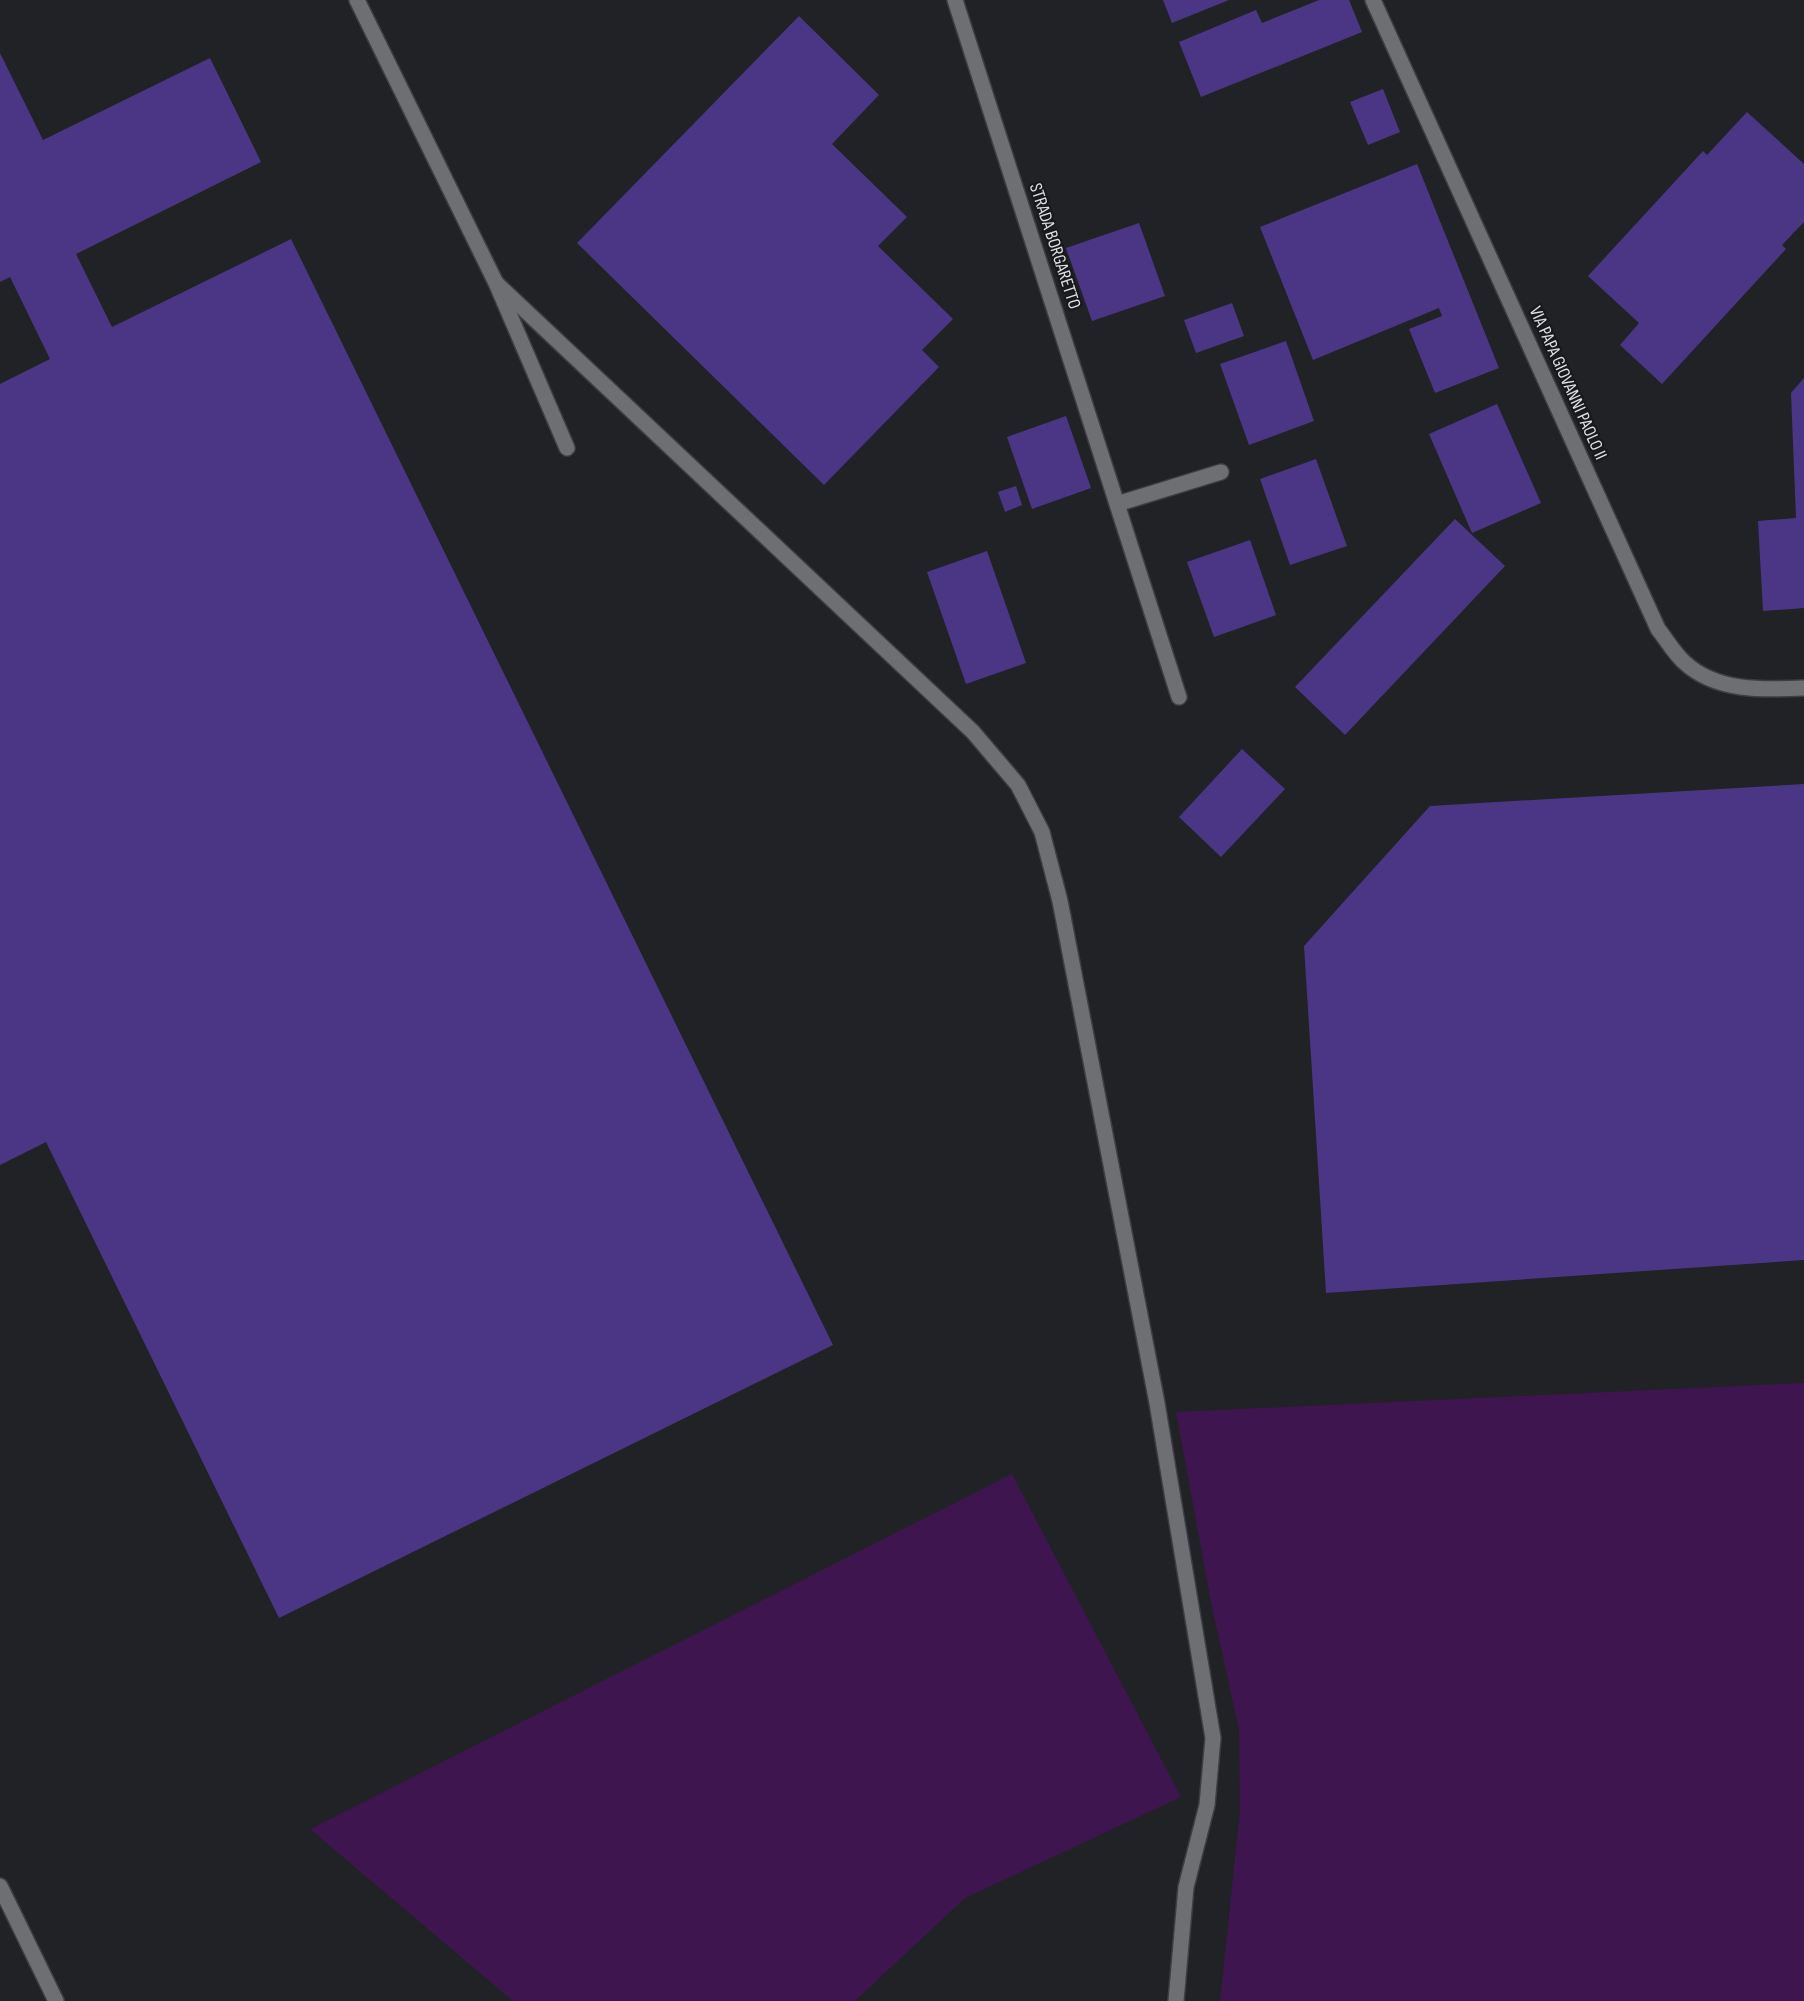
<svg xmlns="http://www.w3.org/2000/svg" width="1804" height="2001" viewBox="0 0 1804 2001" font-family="'Sofia Sans Condensed',sans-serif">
	<rect width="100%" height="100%" fill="#212225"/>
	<g fill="#3f1550">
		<path d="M 1804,1383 L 1804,2001 L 1220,2001 L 1240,1811 L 1239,1730 L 1211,1602 L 1176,1412 Z"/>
		<path d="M 1012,1474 L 1181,1797 L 965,1898 L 855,2001 L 513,2001 L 310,1829 Z"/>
	</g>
	<g fill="#4b3685">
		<path d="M 1163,0 L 1229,0 L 1172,23 Z"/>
		<path d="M 1319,0 L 1349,0 L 1362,32 L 1201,97 L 1179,42 L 1256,10 L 1262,23 Z"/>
		<path d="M 799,16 L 879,95 L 832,144 L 907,217 L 878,246 L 953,319 L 922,350 L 939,367 L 824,485 L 577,243 Z"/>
		<path d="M 0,53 L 43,140 L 210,58 L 261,162 L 76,254 L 112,327 L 291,239 L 833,1345 L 279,1618 L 46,1142 L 0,1165 L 0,384 L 50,359 L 10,277 L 0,282 Z"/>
		<path d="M 1383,89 L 1400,132 L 1368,145 L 1350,102 Z"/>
		<path d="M 1747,112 L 1804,164 L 1804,222 L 1782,245 L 1786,249 L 1662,384 L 1620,345 L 1639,323 L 1588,276 L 1703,151 L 1707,155 Z"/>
		<path d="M 1417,164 L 1499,368 L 1435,393 L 1409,329 L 1442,316 L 1439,308 L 1313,360 L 1260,227 Z"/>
		<path d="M 1139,223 L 1165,296 L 1092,321 L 1066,248 Z"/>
		<path d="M 1232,303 L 1244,336 L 1196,353 L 1184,320 Z"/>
		<path d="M 1286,341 L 1314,421 L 1249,445 L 1220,364 Z"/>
		<path d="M 1804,378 L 1804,608 L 1763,611 L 1758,521 L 1796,518 L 1791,393 Z"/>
		<path d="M 1497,404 L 1541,503 L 1472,533 L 1429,434 Z"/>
		<path d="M 1066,416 L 1091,488 L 1032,509 L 1007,437 Z"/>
		<path d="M 1316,459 L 1347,546 L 1290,565 L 1260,479 Z"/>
		<path d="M 1016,486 L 1022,505 L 1005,512 L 998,492 Z"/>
		<path d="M 1455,519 L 1505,566 L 1345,735 L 1295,687 Z"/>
		<path d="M 1250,540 L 1276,615 L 1214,637 L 1187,562 Z"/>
		<path d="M 987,551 L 1026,663 L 966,684 L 927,572 Z"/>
		<path d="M 1242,749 L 1285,789 L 1221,857 L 1179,817 Z"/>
		<path d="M 1804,784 L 1804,1260 L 1326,1293 L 1304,946 L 1430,806 Z"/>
	</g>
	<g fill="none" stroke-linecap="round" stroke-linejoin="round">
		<g stroke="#3d3e41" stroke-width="18">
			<g id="minor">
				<path d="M 357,0 L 496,283 L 567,448"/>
				<path d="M 955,0 L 1179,697"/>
				<path d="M 1373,0 L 1658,629 C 1666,639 1674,653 1684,662 C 1716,692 1763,690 1804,688"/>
				<path d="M 496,283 L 973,732 L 1018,785 L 1042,832 L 1060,901 L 1157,1403 L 1213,1738 L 1207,1805 L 1186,1887 L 1176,2001"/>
				<path d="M 1117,504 L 1221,472"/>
				<path d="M 0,1886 L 56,2001"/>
			</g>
		</g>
		<use href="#minor" stroke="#6d6f73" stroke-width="15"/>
	</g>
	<g text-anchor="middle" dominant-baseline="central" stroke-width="4.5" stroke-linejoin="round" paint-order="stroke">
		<g font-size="18" fill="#dfe0e2" stroke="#17191c">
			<text transform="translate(1055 246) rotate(72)">STRADA BORGARETTO</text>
			<text transform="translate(1568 383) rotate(66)">VIA PAPA GIOVANNI PAOLO II</text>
		</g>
	</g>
</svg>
